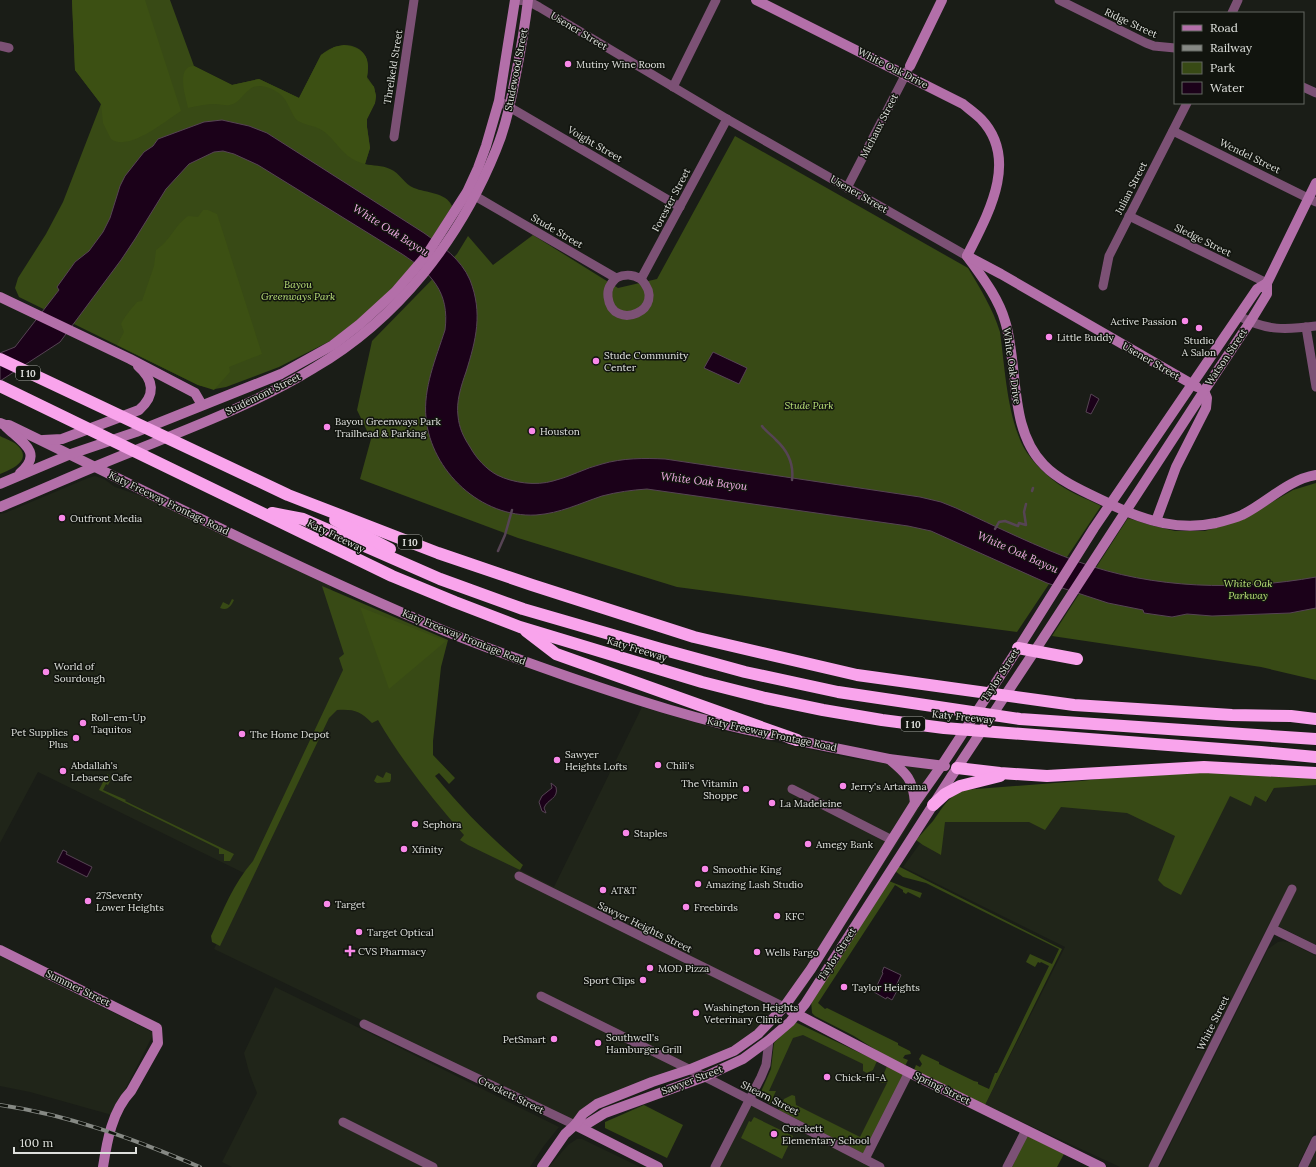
<svg xmlns="http://www.w3.org/2000/svg" width="1316" height="1167" viewBox="0 0 1316 1167" font-family="Lora,serif">
	<rect width="100%" height="100%" fill="#1a1d17"/>
	<g fill="#202519">
		<path d="M 95,476 L 104,479 L 115,487 L 161,503 L 329,583 L 354,654 L 410,756 L 472,831 L 520,870 L 554,887 L 642,707 L 728,732 L 855,759 L 944,770 L 799,997 L 776,1021 L 734,1053 L 601,1105 L 573,1122 L 214,949 L 250,876 L 38,772 L 0,843 L 0,514 L 5,513 L 88,478 Z"/>
		<path d="M 1305,785 L 1316,785 L 1316,945 L 1270,922 L 1148,1167 L 1120,1167 L 985,1105 L 1065,947 L 903,867 L 953,798 L 1230,795 L 1255,796 L 1267,802 L 1274,788 Z"/>
		<path d="M 1283,941 L 1291,943 L 1316,956 L 1316,1129 L 1297,1167 L 1159,1167 L 1268,949 L 1278,942 Z"/>
		<path d="M 0,956 L 154,1033 L 112,1115 L 30,1092 L 0,1086 Z"/>
		<path d="M 275,987 L 386,1041 L 559,1127 L 543,1147 L 530,1167 L 232,1167 L 222,1162 L 257,1093 L 249,1072 L 244,1053 Z"/>
		<path d="M 795,1022 L 904,1074 L 864,1154 L 781,1112 L 761,1097 L 761,1090 L 767,1080 L 771,1069 L 774,1043 Z"/>
		<path d="M 750,1102 L 877,1167 L 717,1167 Z"/>
		<path d="M 577,1139 L 582,1139 L 640,1167 L 549,1167 L 568,1145 Z"/>
		<path d="M 1316,1147 L 1316,1167 L 1306,1167 Z"/>
	</g>
	<g fill="#384a15">
		<path d="M 72,0 L 170,0 L 194,66 L 232,85 L 259,79 L 299,98 L 321,55 C 342,37 374,44 367,77 L 374,87 L 376,96 L 375,103 L 367,119 L 367,127 L 370,148 L 365,164 C 373,166 382,165 390,169 C 400,173 404,184 414,188 C 426,193 446,192 452,206 L 421,256 L 372,310 L 330,341 L 279,367 L 226,387 L 215,389 L 198,385 L 19,297 L 15,288 L 18,278 L 46,234 L 63,202 L 101,104 L 75,70 Z"/>
		<path d="M 735,136 L 968,268 C 980,288 993,309 1000,332 C 1005,368 1007,416 1024,448 C 1031,460 1042,471 1053,480 C 1066,491 1085,498 1101,506 L 1017,632 L 677,587 L 518,538 L 360,479 L 371,439 L 357,410 L 372,341 L 457,254 L 468,236 L 493,265 L 533,235 L 618,288 L 657,279 Z"/>
		<path d="M 0,436 C 6,439 15,442 19,447 C 32,461 10,470 0,474 Z"/>
		<path d="M 1316,483 L 1316,680 L 1261,667 L 1052,636 L 1128,518 L 1150,525 L 1175,531 L 1205,531 L 1243,519 L 1293,490 Z"/>
		<path d="M 322,586 L 448,640 L 441,667 L 433,741 L 433,755 L 455,778 L 449,784 L 439,773 L 435,776 C 462,809 491,838 523,865 L 520,870 L 468,845 L 460,840 L 464,835 C 433,800 402,761 378,720 L 372,723 C 360,711 354,709 337,710 L 329,718 L 220,946 L 212,942 L 211,936 C 224,909 233,884 253,861 L 343,670 L 339,658 L 344,654 Z"/>
		<path d="M 232,599 L 234,600 C 231,606 228,611 220,608 L 223,602 L 229,605 Z"/>
		<path d="M 386,772 L 391,774 L 391,779 L 390,782 L 377,783 L 374,781 L 377,775 L 383,778 Z"/>
		<path d="M 1195,772 L 1316,774 L 1316,785 L 1274,788 L 1266,802 L 1255,796 L 1251,806 L 1230,796 L 1181,895 L 1164,886 L 1158,880 L 1175,836 L 1127,813 L 1061,807 L 1045,830 L 1029,822 L 945,822 L 941,855 L 923,845 L 916,840 C 922,834 927,827 933,821 C 943,807 947,798 963,790 L 1081,781 L 1125,776 Z"/>
		<path d="M 107,774 L 112,777 L 108,785 L 106,784 L 103,790 L 126,800 L 125,801 L 234,854 L 230,861 L 224,861 L 224,854 L 219,854 L 219,849 L 99,790 Z"/>
		<path d="M 898,866 L 1062,949 L 985,1105 L 914,1070 L 916,1065 L 920,1067 L 922,1064 L 919,1059 L 922,1054 L 939,1062 L 939,1064 L 974,1081 L 978,1082 L 978,1084 L 989,1089 L 995,1073 L 997,1073 L 1049,966 L 1041,962 L 1040,963 L 1038,962 L 1035,967 L 1026,962 L 1030,954 L 1052,964 L 1059,949 L 926,883 L 903,877 L 895,871 Z"/>
		<path d="M 889,881 L 904,887 L 922,893 L 920,898 L 908,892 L 906,894 L 903,892 L 903,890 L 895,885 L 818,1003 L 825,1009 L 827,1008 L 898,1043 L 898,1045 L 910,1051 L 911,1054 L 905,1055 L 903,1058 L 908,1060 L 905,1066 L 887,1057 L 854,1036 L 815,1016 L 812,1013 L 811,1000 Z"/>
		<path d="M 795,1022 L 877,1061 L 873,1070 L 867,1073 L 863,1071 L 863,1064 L 803,1035 L 793,1038 L 769,1091 L 776,1091 L 770,1104 L 761,1097 L 760,1094 L 771,1069 L 774,1043 Z"/>
		<path d="M 887,1066 L 904,1074 L 864,1154 L 779,1110 L 784,1099 L 792,1095 L 795,1096 L 796,1105 L 860,1137 L 887,1083 L 880,1083 Z"/>
		<path d="M 644,1105 L 683,1125 L 667,1158 L 605,1128 L 605,1122 Z"/>
		<path d="M 754,1117 L 793,1136 L 782,1159 L 741,1138 L 749,1121 L 751,1122 Z"/>
		<path d="M 1027,1135 L 1064,1154 L 1057,1167 L 1012,1167 Z"/>
	</g>
	<g fill="#3c5013">
		<path d="M 72,0 L 145,0 L 181,111 C 165,121 129,152 111,139 L 103,123 L 101,104 L 75,70 Z"/>
		<path d="M 344,45 C 357,47 368,52 368,66 C 368,71 367,75 367,79 L 374,87 L 376,96 L 375,103 L 367,119 L 367,127 L 370,148 L 365,164 C 345,159 340,146 326,133 C 317,125 306,126 298,121 C 291,116 289,101 280,94 C 271,87 258,82 249,90 C 242,95 239,103 230,105 C 225,106 220,104 215,104 C 206,104 197,106 188,108 C 186,98 175,66 194,66 L 232,85 L 259,79 L 299,98 L 321,55 L 334,47 Z"/>
		<path d="M 203,210 L 208,210 L 217,214 L 262,354 L 229,367 L 230,372 L 214,390 L 198,385 L 117,345 L 124,332 L 121,324 C 124,317 132,308 137,302 L 142,301 L 154,266 L 156,250 C 170,241 175,225 188,216 L 198,217 Z"/>
		<path d="M 360,607 L 446,641 L 389,689 Z"/>
	</g>
	<g fill="#1b0119" stroke="#564454">
		<path d="M 222,120 L 249,126 L 267,133 L 424,233 C 442,246 461,259 470,280 C 483,313 476,340 466,372 C 461,386 456,402 458,416 C 459,428 464,438 470,447 C 476,458 486,469 497,475 C 513,483 536,486 553,481 C 570,477 585,468 602,464 C 622,458 644,458 665,459 L 920,497 L 941,502 L 956,508 C 997,527 1037,547 1079,562 C 1153,589 1239,591 1316,577 L 1316,608 L 1290,613 L 1212,616 L 1187,614 L 1172,617 L 1144,613 L 1143,610 L 1108,603 L 1047,583 L 931,531 L 908,526 L 647,489 C 632,490 617,492 602,496 C 578,504 561,513 536,515 C 481,518 431,471 426,418 C 423,388 436,358 445,330 C 450,292 431,273 402,254 L 258,165 L 234,154 L 223,151 L 214,152 L 189,164 L 166,189 L 135,239 L 121,260 L 60,342 L 0,381 L 0,353 L 15,347 L 59,290 L 57,287 L 75,262 L 89,251 L 103,232 L 110,218 L 120,186 L 125,176 L 144,152 L 153,146 L 158,139 L 204,122 Z"/>
		<path d="M 713,352 L 747,368 L 739,384 L 704,368 Z"/>
		<path d="M 1091,394 L 1099,399 L 1091,414 L 1086,412 Z"/>
		<path d="M 551,783 L 556,787 C 559,799 547,799 544,808 L 546,813 L 542,811 L 539,802 L 542,796 L 552,788 Z"/>
		<path d="M 63,850 L 67,852 L 66,854 L 92,867 L 87,877 L 57,862 Z"/>
		<path d="M 884,967 L 901,975 L 896,986 L 899,987 L 892,1000 L 887,997 L 886,999 L 874,992 L 883,973 L 882,972 Z"/>
	</g>
	<g fill="none" stroke-linecap="round" stroke-linejoin="round">
		<g stroke="#564454" stroke-width="2.5">
			<path d="M 762,426 C 766,432 772,435 776,440 C 788,451 794,464 792,480"/>
			<path d="M 1032,491 L 1033,488"/>
			<path d="M 995,529 L 999,522 L 1005,521 L 1018,526 L 1019,523 L 1026,525 L 1024,512 L 1026,504"/>
			<path d="M 498,551 L 505,535 L 512,510"/>
		</g>
		<g stroke="#7c5175" stroke-width="9">
			<path d="M 515,0 L 528,1 L 539,7 L 727,119 L 967,256"/>
			<path d="M 1059,0 L 1146,43 L 1154,46 L 1175,48"/>
			<path d="M 1232,13 L 1238,0"/>
			<path d="M 0,46 L 9,48"/>
			<path d="M 673,87 L 716,0"/>
			<path d="M 1303,87 L 1316,93"/>
			<path d="M 499,101 L 680,207"/>
			<path d="M 1173,131 L 1316,202"/>
			<path d="M 394,137 L 414,0"/>
			<path d="M 847,188 L 908,70"/>
			<path d="M 475,196 L 616,278 C 625,274 632,274 641,279 L 727,119"/>
			<path d="M 1129,216 L 1267,283"/>
			<path d="M 616,278 C 610,284 607,289 608,297 C 612,333 670,310 641,279"/>
			<path d="M 1103,286 L 1109,256 L 1187,103"/>
			<path d="M 1239,316 C 1266,331 1286,330 1316,326"/>
			<path d="M 1306,327 L 1316,387"/>
			<path d="M 792,789 L 892,840"/>
			<path d="M 519,876 L 784,1007"/>
			<path d="M 1273,929 L 1316,950"/>
			<path d="M 541,996 L 713,1081 L 880,1167"/>
			<path d="M 364,1024 L 575,1125"/>
			<path d="M 343,1122 L 433,1167"/>
			<path d="M 865,1159 L 909,1072"/>
			<path d="M 715,1167 L 761,1077 L 766,1065 L 769,1040"/>
			<path d="M 1007,1167 L 1026,1130"/>
			<path d="M 1153,1167 L 1292,889"/>
			<path d="M 1303,1167 L 1316,1140"/>
		</g>
		<g stroke="#b36fa9" stroke-width="10">
			<path d="M 756,0 L 963,104 C 969,109 976,114 981,119 C 1020,160 987,216 967,256"/>
			<path d="M 910,66 L 942,0"/>
			<path d="M 967,256 C 982,277 998,297 1005,321 C 1019,366 1008,429 1044,465 C 1061,483 1092,495 1114,506 C 1146,521 1180,531 1216,523 C 1224,521 1235,518 1242,515 C 1268,502 1287,480 1316,475"/>
			<path d="M 969,257 L 1001,274 L 1197,387"/>
			<path d="M 0,297 L 130,359 L 195,393 L 202,405"/>
			<path d="M 0,423 L 5,425 L 9,425 C 150,493 289,565 433,626 C 477,645 523,661 569,677 C 636,700 703,722 772,735"/>
			<path d="M 6,427 C 22,442 44,453 20,473"/>
			<path d="M 43,440 L 62,439 L 139,410 C 156,395 154,380 138,366"/>
			<path d="M 0,484 L 71,454 L 136,432 L 281,374 L 333,345 L 360,324 L 395,292 L 426,256 L 467,192 L 478,168 L 486,146 L 499,101 L 515,0"/>
			<path d="M 0,507 C 44,489 87,469 131,452 C 193,427 257,403 314,368 C 398,319 460,239 496,150 C 506,126 511,100 516,74 C 521,49 525,25 528,0"/>
			<path d="M 1156,521 L 1176,467 L 1206,408 L 1207,398 L 1204,391"/>
			<path d="M 790,739 L 889,759 L 945,766"/>
			<path d="M 889,759 C 907,774 913,779 915,803"/>
			<path d="M 0,950 L 157,1028 L 158,1043 L 131,1091 C 112,1111 107,1141 103,1167"/>
			<path d="M 791,1011 L 902,1069 L 1101,1167"/>
			<path d="M 575,1125 L 587,1124 L 605,1113 L 704,1077 L 743,1059 L 769,1040 L 790,1022 L 805,1004 L 951,777 L 1040,643 L 1204,391 L 1250,322 L 1267,294 L 1267,283 L 1316,183"/>
			<path d="M 575,1125 L 658,1167"/>
			<path d="M 542,1167 L 565,1134 L 575,1125 L 583,1114 L 597,1104 L 652,1082 L 688,1070 L 734,1051 L 758,1034 L 784,1007 L 811,969 L 915,803 L 944,762 L 1023,641 L 1094,528 L 1257,289 L 1267,283"/>
		</g>
		<g stroke="#f9a4ec" stroke-width="12">
			<path d="M 0,359 L 288,495 L 438,553 L 532,585 L 694,637 L 857,675 L 1074,705 L 1232,715 L 1291,716 L 1316,719"/>
			<path d="M 0,386 L 392,576 L 455,602 L 520,627 L 702,682 L 765,698 L 823,710 L 882,720 L 944,728 L 1008,733 L 1261,752 L 1316,757"/>
			<path d="M 272,513 L 303,519 L 440,579 L 523,609 L 661,649 L 745,672 L 838,692 L 1020,719 L 1316,739"/>
			<path d="M 335,520 L 390,549"/>
			<path d="M 526,631 L 556,654 L 797,740"/>
			<path d="M 1018,648 L 1077,659"/>
			<path d="M 957,768 L 1000,773 L 1047,776 L 1204,767 L 1316,773"/>
			<path d="M 933,805 L 945,794 L 960,786 L 1000,776"/>
		</g>
		<g stroke="#868984" stroke-width="4">
			<path id="rail" d="M 0,1105 C 70,1115 136,1140 200,1167"/>
		</g>
		<use href="#rail" stroke="#11140e" stroke-width="2.5" stroke-dasharray="8" stroke-linecap="butt"/>
	</g>
	<g fill="#f988e9" stroke="#11140e" stroke-width="1.5">
		<circle cx="568" cy="64" r="4"/>
		<circle cx="1185" cy="321" r="4"/>
		<circle cx="1199" cy="328" r="4"/>
		<circle cx="1049" cy="337" r="4"/>
		<circle cx="596" cy="361" r="4"/>
		<circle cx="327" cy="427" r="4"/>
		<circle cx="532" cy="431" r="4"/>
		<circle cx="62" cy="518" r="4"/>
		<circle cx="46" cy="672" r="4"/>
		<circle cx="83" cy="723" r="4"/>
		<circle cx="242" cy="734" r="4"/>
		<circle cx="76" cy="738" r="4"/>
		<circle cx="557" cy="760" r="4"/>
		<circle cx="658" cy="765" r="4"/>
		<circle cx="63" cy="771" r="4"/>
		<circle cx="843" cy="786" r="4"/>
		<circle cx="746" cy="789" r="4"/>
		<circle cx="772" cy="803" r="4"/>
		<circle cx="415" cy="824" r="4"/>
		<circle cx="626" cy="833" r="4"/>
		<circle cx="808" cy="844" r="4"/>
		<circle cx="404" cy="849" r="4"/>
		<circle cx="705" cy="869" r="4"/>
		<circle cx="698" cy="884" r="4"/>
		<circle cx="603" cy="890" r="4"/>
		<circle cx="88" cy="901" r="4"/>
		<circle cx="327" cy="904" r="4"/>
		<circle cx="686" cy="907" r="4"/>
		<circle cx="777" cy="916" r="4"/>
		<circle cx="359" cy="932" r="4"/>
		<path d="M348 945h4v4h4v4h-4v4h-4v-4h-4v-4h4z"/>
		<circle cx="757" cy="952" r="4"/>
		<circle cx="650" cy="968" r="4"/>
		<circle cx="643" cy="980" r="4"/>
		<circle cx="844" cy="987" r="4"/>
		<circle cx="696" cy="1013" r="4"/>
		<circle cx="554" cy="1039" r="4"/>
		<circle cx="598" cy="1043" r="4"/>
		<circle cx="827" cy="1077" r="4"/>
		<circle cx="774" cy="1134" r="4"/>
	</g>
	<g text-anchor="middle" dominant-baseline="central" stroke-width="3" stroke-linejoin="round" paint-order="stroke">
		<g fill="#11140e" stroke="#a0a39e" stroke-width="1">
			<rect x="16" y="366" width="24" height="14" rx="3"/>
			<rect x="398" y="535" width="24" height="14" rx="3"/>
			<rect x="901" y="717" width="24" height="14" rx="3"/>
		</g>
		<g font-size="9" font-weight="bold" fill="#dee0dc">
			<text x="28" y="373">I 10</text>
			<text x="410" y="542">I 10</text>
			<text x="913" y="724">I 10</text>
		</g>
		<g font-size="10" fill="#dee0dc" stroke="#11140e">
			<text transform="translate(1131 23) rotate(25)">Ridge Street</text>
			<text transform="translate(579 31) rotate(31)">Usener Street</text>
			<text transform="translate(393 67) rotate(-81)">Threlkeld Street</text>
			<text transform="translate(893 68) rotate(27)">White Oak Drive</text>
			<text transform="translate(516 70) rotate(-79)">Studewood Street</text>
			<text transform="translate(879 126) rotate(-63)">Michaux Street</text>
			<text transform="translate(595 144) rotate(30)">Voight Street</text>
			<text transform="translate(1250 156) rotate(26)">Wendel Street</text>
			<text transform="translate(1131 188) rotate(-63)">Julian Street</text>
			<text transform="translate(859 194) rotate(30)">Usener Street</text>
			<text transform="translate(671 200) rotate(-62)">Forester Street</text>
			<text transform="translate(557 231) rotate(30)">Stude Street</text>
			<text transform="translate(1203 240) rotate(26)">Sledge Street</text>
			<text transform="translate(1226 357) rotate(-56)">Watson Street</text>
			<text transform="translate(1151 361) rotate(30)">Usener Street</text>
			<text transform="translate(1012 366) rotate(82)">White Oak Drive</text>
			<text transform="translate(263 394) rotate(-26)">Studemont Street</text>
			<text transform="translate(169 503) rotate(26)">Katy Freeway Frontage Road</text>
			<text transform="translate(336 536) rotate(26)">Katy Freeway</text>
			<text transform="translate(464 637) rotate(22)">Katy Freeway Frontage Road</text>
			<text transform="translate(637 649) rotate(17)">Katy Freeway</text>
			<text transform="translate(1000 675) rotate(-57)">Taylor Street</text>
			<text transform="translate(963 717) rotate(6)">Katy Freeway</text>
			<text transform="translate(772 734) rotate(12)">Katy Freeway Frontage Road</text>
			<text transform="translate(645 927) rotate(26)">Sawyer Heights Street</text>
			<text transform="translate(837 954) rotate(-57)">Taylor Street</text>
			<text transform="translate(78 988) rotate(26)">Summer Street</text>
			<text transform="translate(1213 1023) rotate(-64)">White Street</text>
			<text transform="translate(692 1080) rotate(-21)">Sawyer Street</text>
			<text transform="translate(942 1088) rotate(26)">Spring Street</text>
			<text transform="translate(511 1095) rotate(26)">Crockett Street</text>
			<text transform="translate(770 1098) rotate(27)">Shearn Street</text>
		</g>
		<g font-size="10" fill="#dee0dc" stroke="#11140e" text-anchor="start">
			<text x="576" y="64">Mutiny Wine Room</text>
			<text x="1177" y="321" text-anchor="end">Active Passion</text>
			<text x="1057" y="337">Little Buddy</text>
			<text x="1199" y="340" text-anchor="middle">Studio<tspan x="1199" dy="12">A Salon</tspan></text>
			<text x="604" y="355">Stude Community<tspan x="604" dy="12">Center</tspan></text>
			<text x="335" y="421">Bayou Greenways Park<tspan x="335" dy="12">Trailhead &amp; Parking</tspan></text>
			<text x="540" y="431">Houston</text>
			<text x="70" y="518">Outfront Media</text>
			<text x="54" y="666">World of<tspan x="54" dy="12">Sourdough</tspan></text>
			<text x="91" y="717">Roll-em-Up<tspan x="91" dy="12">Taquitos</tspan></text>
			<text x="68" y="732" text-anchor="end">Pet Supplies<tspan x="68" dy="12">Plus</tspan></text>
			<text x="250" y="734">The Home Depot</text>
			<text x="565" y="754">Sawyer<tspan x="565" dy="12">Heights Lofts</tspan></text>
			<text x="71" y="765">Abdallah's<tspan x="71" dy="12">Lebaese Cafe</tspan></text>
			<text x="666" y="765">Chili's</text>
			<text x="738" y="783" text-anchor="end">The Vitamin<tspan x="738" dy="12">Shoppe</tspan></text>
			<text x="851" y="786">Jerry's Artarama</text>
			<text x="780" y="803">La Madeleine</text>
			<text x="423" y="824">Sephora</text>
			<text x="634" y="833">Staples</text>
			<text x="816" y="844">Amegy Bank</text>
			<text x="412" y="849">Xfinity</text>
			<text x="713" y="869">Smoothie King</text>
			<text x="706" y="884">Amazing Lash Studio</text>
			<text x="611" y="890">AT&amp;T</text>
			<text x="96" y="895">27Seventy<tspan x="96" dy="12">Lower Heights</tspan></text>
			<text x="335" y="904">Target</text>
			<text x="694" y="907">Freebirds</text>
			<text x="785" y="916">KFC</text>
			<text x="367" y="932">Target Optical</text>
			<text x="358" y="951">CVS Pharmacy</text>
			<text x="765" y="952">Wells Fargo</text>
			<text x="658" y="968">MOD Pizza</text>
			<text x="635" y="980" text-anchor="end">Sport Clips</text>
			<text x="852" y="987">Taylor Heights</text>
			<text x="704" y="1007">Washington Heights<tspan x="704" dy="12">Veterinary Clinic</tspan></text>
			<text x="606" y="1037">Southwell's<tspan x="606" dy="12">Hamburger Grill</tspan></text>
			<text x="546" y="1039" text-anchor="end">PetSmart</text>
			<text x="835" y="1077">Chick-fil-A</text>
			<text x="782" y="1128">Crockett<tspan x="782" dy="12">Elementary School</tspan></text>
		</g>
		<g font-size="10" font-style="italic" fill="#bae178" stroke="#11140e">
			<text x="298" y="284">Bayou<tspan x="298" dy="12">Greenways Park</tspan></text>
			<text x="809" y="405">Stude Park</text>
			<text x="1248" y="583">White Oak<tspan x="1248" dy="12">Parkway</tspan></text>
		</g>
		<g font-size="11" font-style="italic" fill="#f6afea" stroke="#11140e">
			<text transform="translate(391 230) rotate(32)">White Oak Bayou</text>
			<text transform="translate(704 481) rotate(7)">White Oak Bayou</text>
			<text transform="translate(1018 552) rotate(24)">White Oak Bayou</text>
		</g>
	</g>
	<rect x="1174" y="12" width="130" height="92" fill="#11140e" stroke="#636660"/>
	<rect x="1182" y="25" width="20" height="6" fill="#b36fa9" stroke="#636660"/>
	<text x="1210" y="32" font-size="12" fill="#dee0dc">Road</text>
	<rect x="1182" y="45" width="20" height="6" fill="#868984" stroke="#636660"/>
	<text x="1210" y="52" font-size="12" fill="#dee0dc">Railway</text>
	<rect x="1182" y="62" width="20" height="12" fill="#384a15" stroke="#636660"/>
	<text x="1210" y="72" font-size="12" fill="#dee0dc">Park</text>
	<rect x="1182" y="82" width="20" height="12" fill="#1b0119" stroke="#636660"/>
	<text x="1210" y="92" font-size="12" fill="#dee0dc">Water</text>
	<path d="M14 1147v6h122v-6" fill="none" stroke="#dee0dc" stroke-width="2"/>
	<text x="20" y="1147" font-size="12" fill="#dee0dc" stroke="#11140e" stroke-width="3" paint-order="stroke">100 m</text>
</svg>
